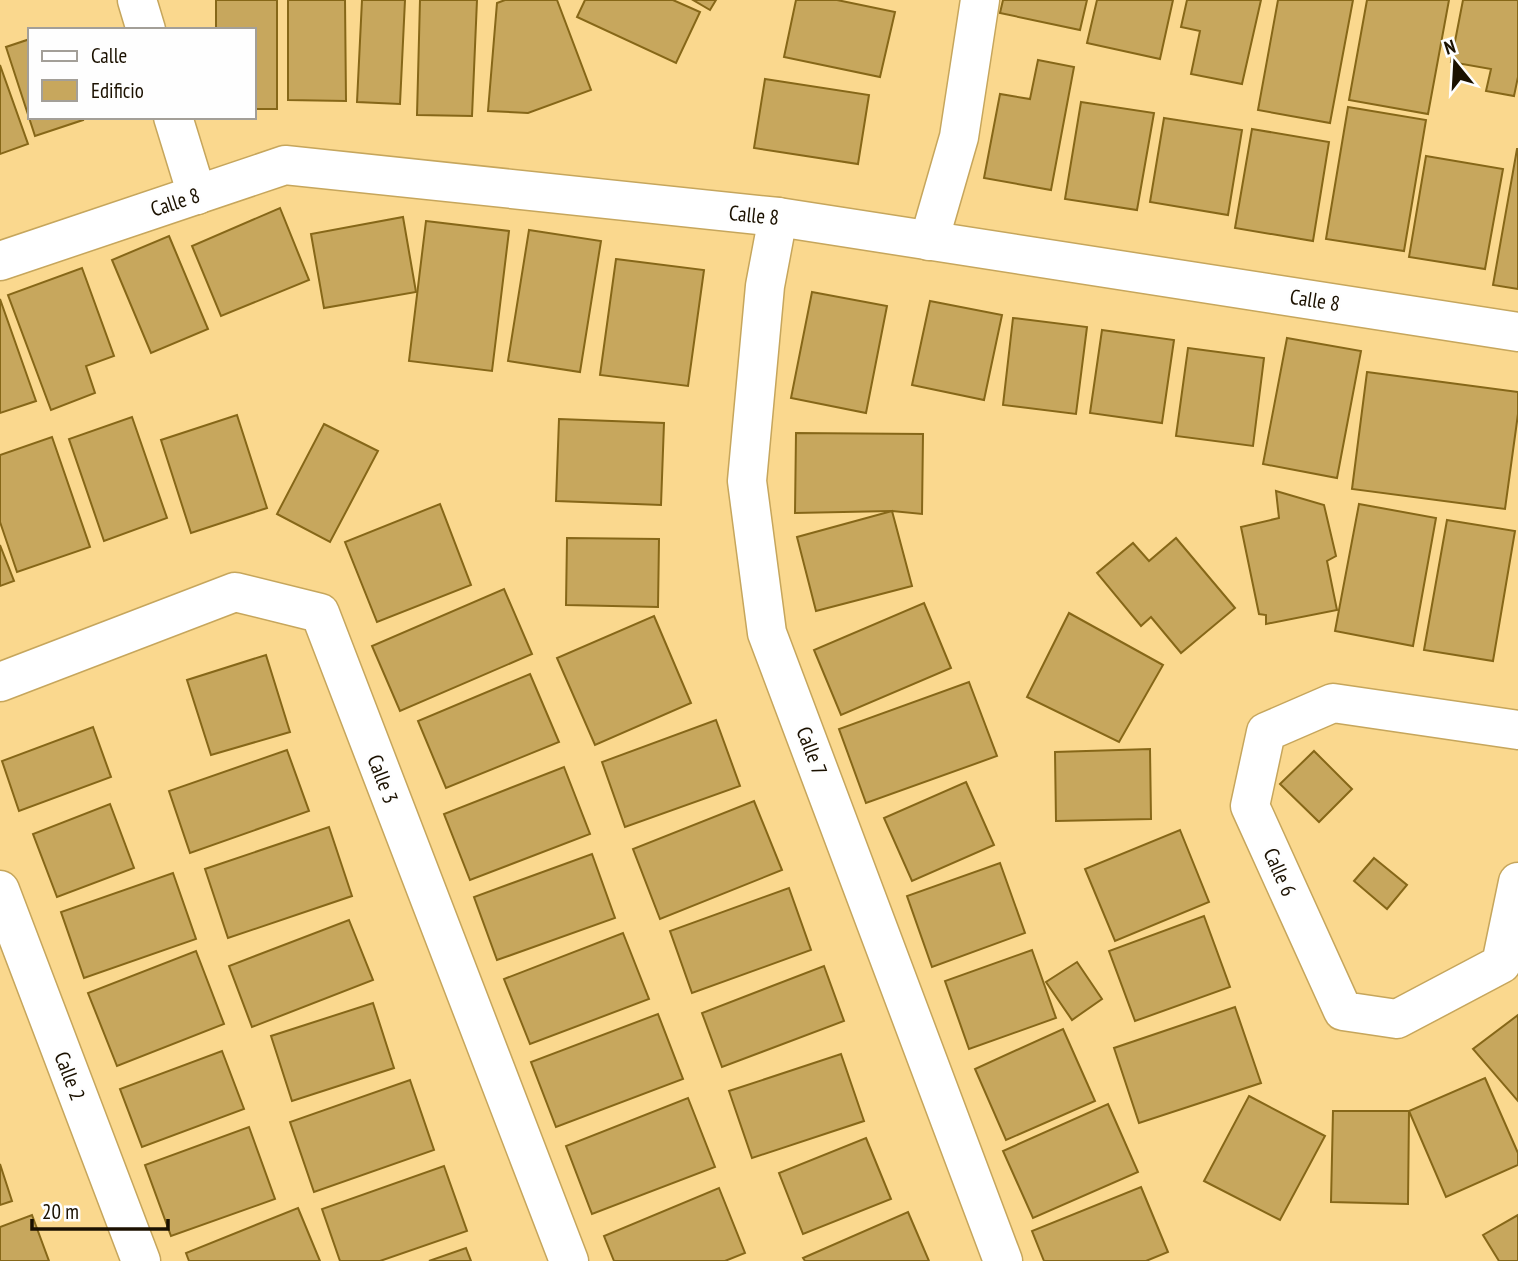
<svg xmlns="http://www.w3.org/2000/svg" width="1518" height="1261" viewBox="0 0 1518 1261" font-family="'PT Sans Narrow',sans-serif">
	<rect width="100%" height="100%" fill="#fad88e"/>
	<g fill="#c7a75d" stroke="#866718" stroke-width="2">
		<path d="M 216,0 L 277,0 L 277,109 L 254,109 L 254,30 L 216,30 Z"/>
		<path d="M 288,0 L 345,0 L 346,101 L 288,100 Z"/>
		<path d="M 362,0 L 405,0 L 400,104 L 357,102 Z"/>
		<path d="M 420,0 L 477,0 L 472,116 L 417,115 Z"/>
		<path d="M 505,0 L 557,0 L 591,90 L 528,113 L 488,111 L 497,3 Z"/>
		<path d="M 585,0 L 673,0 L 700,12 L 676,63 L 577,17 Z"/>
		<path d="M 693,0 L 716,0 L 710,10 Z"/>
		<path d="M 796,0 L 837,0 L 895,12 L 880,77 L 784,57 Z"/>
		<path d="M 1003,0 L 1087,0 L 1080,30 L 1000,13 Z"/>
		<path d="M 1097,0 L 1173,0 L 1160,59 L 1087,43 Z"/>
		<path d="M 1187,0 L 1261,0 L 1242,84 L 1191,74 L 1200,31 L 1181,27 Z"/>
		<path d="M 1278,0 L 1353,0 L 1330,123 L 1258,110 Z"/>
		<path d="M 1367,0 L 1449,0 L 1428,114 L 1349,100 Z"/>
		<path d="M 1463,0 L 1518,0 L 1518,77 L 1514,96 L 1486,91 L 1491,69 L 1451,62 Z"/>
		<path d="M 30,39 L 30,117 L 82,117 L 83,120 L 35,136 L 6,47 Z"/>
		<path d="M 1038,60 L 1074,67 L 1051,190 L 984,178 L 1000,94 L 1030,99 Z"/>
		<path d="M 0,65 L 28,144 L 0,154 Z"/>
		<path d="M 765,79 L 869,95 L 858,164 L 754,148 Z"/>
		<path d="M 1081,102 L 1154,113 L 1137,210 L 1065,199 Z"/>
		<path d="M 1348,107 L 1426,120 L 1404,251 L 1326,239 Z"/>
		<path d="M 1164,118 L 1242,130 L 1228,215 L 1150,202 Z"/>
		<path d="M 1252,129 L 1329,142 L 1313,241 L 1235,228 Z"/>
		<path d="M 1517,149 L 1518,149 L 1518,289 L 1493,285 Z"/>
		<path d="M 1426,156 L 1503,169 L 1485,269 L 1409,257 Z"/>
		<path d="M 280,208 L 309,280 L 221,316 L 192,246 Z"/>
		<path d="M 403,217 L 416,292 L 324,308 L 311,234 Z"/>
		<path d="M 426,221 L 509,231 L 492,371 L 409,361 Z"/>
		<path d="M 529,230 L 601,241 L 580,372 L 508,361 Z"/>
		<path d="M 169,236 L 208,329 L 151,353 L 112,260 Z"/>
		<path d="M 616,259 L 704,270 L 688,386 L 600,375 Z"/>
		<path d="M 82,268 L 114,356 L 86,366 L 95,393 L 51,410 L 8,295 Z"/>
		<path d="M 812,292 L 887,306 L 866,413 L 791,398 Z"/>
		<path d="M 0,299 L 36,401 L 0,413 Z"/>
		<path d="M 930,301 L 1002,315 L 984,400 L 912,385 Z"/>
		<path d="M 1013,318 L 1087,327 L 1076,414 L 1003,405 Z"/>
		<path d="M 1102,330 L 1174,340 L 1162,423 L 1090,413 Z"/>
		<path d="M 1287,338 L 1361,351 L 1337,478 L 1263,464 Z"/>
		<path d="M 1188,348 L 1264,358 L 1253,446 L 1176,436 Z"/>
		<path d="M 1367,372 L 1518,392 L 1518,414 L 1505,509 L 1352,489 Z"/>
		<path d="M 237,415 L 267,508 L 191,533 L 161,440 Z"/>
		<path d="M 132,417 L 167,518 L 104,541 L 69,439 Z"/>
		<path d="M 559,419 L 664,423 L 661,505 L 556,501 Z"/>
		<path d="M 324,424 L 378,451 L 330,542 L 277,514 Z"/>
		<path d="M 796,433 L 923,434 L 922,514 L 892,511 L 795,513 Z"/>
		<path d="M 52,437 L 90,547 L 17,572 L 0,522 L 0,455 Z"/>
		<path d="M 1276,491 L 1324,505 L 1336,556 L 1327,561 L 1337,610 L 1266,624 L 1266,615 L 1259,614 L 1241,527 L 1279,518 Z"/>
		<path d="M 440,504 L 471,585 L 377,622 L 345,542 Z"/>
		<path d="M 1359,504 L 1436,518 L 1413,646 L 1335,631 Z"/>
		<path d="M 892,511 L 912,586 L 816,611 L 797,537 Z"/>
		<path d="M 1447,520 L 1515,531 L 1493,661 L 1424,650 Z"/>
		<path d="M 567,538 L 659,539 L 658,607 L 566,605 Z"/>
		<path d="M 1176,538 L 1235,608 L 1181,653 L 1151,617 L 1141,626 L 1097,573 L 1133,543 L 1149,561 Z"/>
		<path d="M 0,545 L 14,581 L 0,586 Z"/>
		<path d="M 504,589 L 532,654 L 400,711 L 372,646 Z"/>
		<path d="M 924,603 L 951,668 L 841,715 L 814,650 Z"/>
		<path d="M 1069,613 L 1163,665 L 1119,742 L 1027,697 Z"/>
		<path d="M 654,616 L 691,703 L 595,745 L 557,658 Z"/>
		<path d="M 266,655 L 290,732 L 211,755 L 187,680 Z"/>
		<path d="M 530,674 L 559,742 L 446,788 L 418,721 Z"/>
		<path d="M 969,682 L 997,756 L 866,803 L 839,729 Z"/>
		<path d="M 716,720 L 740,786 L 625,827 L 602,762 Z"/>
		<path d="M 93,727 L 111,777 L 19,811 L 2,761 Z"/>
		<path d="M 1150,749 L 1151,819 L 1056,821 L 1055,752 Z"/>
		<path d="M 287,750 L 309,811 L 190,853 L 169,791 Z"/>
		<path d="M 1314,751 L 1352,789 L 1319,822 L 1280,784 Z"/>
		<path d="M 564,767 L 590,834 L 470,880 L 444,814 Z"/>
		<path d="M 966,782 L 994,845 L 912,881 L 884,818 Z"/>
		<path d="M 754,801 L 782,870 L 660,919 L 633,849 Z"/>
		<path d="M 110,804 L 134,868 L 57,897 L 33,834 Z"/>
		<path d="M 329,827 L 352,896 L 228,938 L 205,869 Z"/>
		<path d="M 1180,830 L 1209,902 L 1115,941 L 1085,869 Z"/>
		<path d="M 592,854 L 615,918 L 497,960 L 474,897 Z"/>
		<path d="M 1374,858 L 1407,885 L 1387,909 L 1354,881 Z"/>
		<path d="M 1000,863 L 1025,933 L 932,967 L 907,896 Z"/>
		<path d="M 173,873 L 196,939 L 84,978 L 61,912 Z"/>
		<path d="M 789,888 L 811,950 L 692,993 L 670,931 Z"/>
		<path d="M 1204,916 L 1230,987 L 1135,1021 L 1109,951 Z"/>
		<path d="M 349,920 L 373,980 L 252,1027 L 229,966 Z"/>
		<path d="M 623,933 L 649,999 L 530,1044 L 504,979 Z"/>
		<path d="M 1032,950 L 1056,1018 L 969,1049 L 945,981 Z"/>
		<path d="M 196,951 L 224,1024 L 117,1066 L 88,993 Z"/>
		<path d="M 1077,962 L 1102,999 L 1072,1020 L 1046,982 Z"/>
		<path d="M 824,966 L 844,1021 L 722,1067 L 702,1013 Z"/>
		<path d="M 373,1003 L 394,1068 L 292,1101 L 271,1036 Z"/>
		<path d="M 1235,1007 L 1261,1083 L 1139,1123 L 1114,1048 Z"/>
		<path d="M 658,1014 L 683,1079 L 556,1127 L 531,1062 Z"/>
		<path d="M 1518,1015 L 1518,1101 L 1473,1049 Z"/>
		<path d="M 1063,1029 L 1095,1101 L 1006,1140 L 975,1069 Z"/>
		<path d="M 222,1051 L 244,1109 L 142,1147 L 120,1089 Z"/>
		<path d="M 841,1054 L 864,1121 L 752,1158 L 729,1091 Z"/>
		<path d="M 1485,1078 L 1518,1153 L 1518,1165 L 1446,1197 L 1409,1111 Z"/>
		<path d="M 410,1080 L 434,1150 L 314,1192 L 290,1122 Z"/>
		<path d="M 1249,1096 L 1325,1136 L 1280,1220 L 1204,1181 Z"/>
		<path d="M 688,1098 L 715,1167 L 592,1214 L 566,1146 Z"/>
		<path d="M 1108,1104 L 1138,1172 L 1033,1218 L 1003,1151 Z"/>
		<path d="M 1333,1111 L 1409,1111 L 1408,1204 L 1331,1202 Z"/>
		<path d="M 249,1127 L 275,1199 L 171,1236 L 145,1165 Z"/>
		<path d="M 866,1138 L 891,1199 L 803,1234 L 779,1173 Z"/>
		<path d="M 0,1164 L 12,1201 L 0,1205 Z"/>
		<path d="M 444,1166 L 467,1231 L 380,1261 L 340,1261 L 322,1209 Z"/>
		<path d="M 1141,1187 L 1168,1252 L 1146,1261 L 1044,1261 L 1032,1231 Z"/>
		<path d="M 719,1188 L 745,1253 L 725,1261 L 614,1261 L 604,1236 Z"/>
		<path d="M 298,1208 L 320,1261 L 189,1261 L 186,1253 Z"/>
		<path d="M 908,1212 L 929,1261 L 805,1261 L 803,1258 Z"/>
		<path d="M 32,1215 L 49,1261 L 0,1261 L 0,1227 Z"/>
		<path d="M 1518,1215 L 1518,1261 L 1499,1261 L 1483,1235 Z"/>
		<path d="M 466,1248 L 471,1261 L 429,1261 Z"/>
	</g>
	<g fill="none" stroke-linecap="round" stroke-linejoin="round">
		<g stroke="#c6a65c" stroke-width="41">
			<g id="minor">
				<path d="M 137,0 L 146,30"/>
				<path d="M 173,117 L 197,195"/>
				<path d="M 778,217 L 765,286 L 747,481 L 767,633 L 1003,1261"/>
				<path d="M 929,241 L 959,137 L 980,0"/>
				<path d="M 0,261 L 285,165 L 778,217 L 1518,332"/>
				<path d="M 0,682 L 235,592 L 320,613 L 569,1261"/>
				<path d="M 1518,730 L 1333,703 L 1266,732 L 1250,806 L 1343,1011 L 1397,1019 L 1501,964 L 1518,882"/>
				<path d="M 0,890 L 141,1261"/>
			</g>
		</g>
		<use href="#minor" stroke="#fff" stroke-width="38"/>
	</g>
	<g text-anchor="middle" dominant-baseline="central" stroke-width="5" stroke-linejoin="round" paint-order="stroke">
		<g font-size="21" fill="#1b1100" stroke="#fefefe">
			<text transform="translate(175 202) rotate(-18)">Calle 8</text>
			<text transform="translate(754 215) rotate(6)">Calle 8</text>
			<text transform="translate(1315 300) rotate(9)">Calle 8</text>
			<text transform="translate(812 751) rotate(69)">Calle 7</text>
			<text transform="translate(383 779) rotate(69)">Calle 3</text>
			<text transform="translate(1280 872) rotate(66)">Calle 6</text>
			<text transform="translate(70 1076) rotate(69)">Calle 2</text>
		</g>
	</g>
	<rect x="28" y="28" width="228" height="91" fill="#fefefe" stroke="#a39f98" stroke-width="2"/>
	<rect x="42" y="51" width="35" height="10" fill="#ffffff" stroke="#a39f98" stroke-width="2"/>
	<text x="91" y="63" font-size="21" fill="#1b1100">Calle</text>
	<rect x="42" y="80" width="35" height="21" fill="#c7a75d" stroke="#a39f98" stroke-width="2"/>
	<text x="91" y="98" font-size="21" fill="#1b1100">Edificio</text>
	<g transform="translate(1455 63) rotate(342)" stroke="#fefefe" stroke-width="5" paint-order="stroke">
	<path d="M0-5L12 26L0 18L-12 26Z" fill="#1b1100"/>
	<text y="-10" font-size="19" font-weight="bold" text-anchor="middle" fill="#1b1100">N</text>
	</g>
	<path d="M32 1219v10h136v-10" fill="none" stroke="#1b1100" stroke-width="3.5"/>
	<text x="42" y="1219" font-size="21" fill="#1b1100" stroke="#fefefe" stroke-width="5" paint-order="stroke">20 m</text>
</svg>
